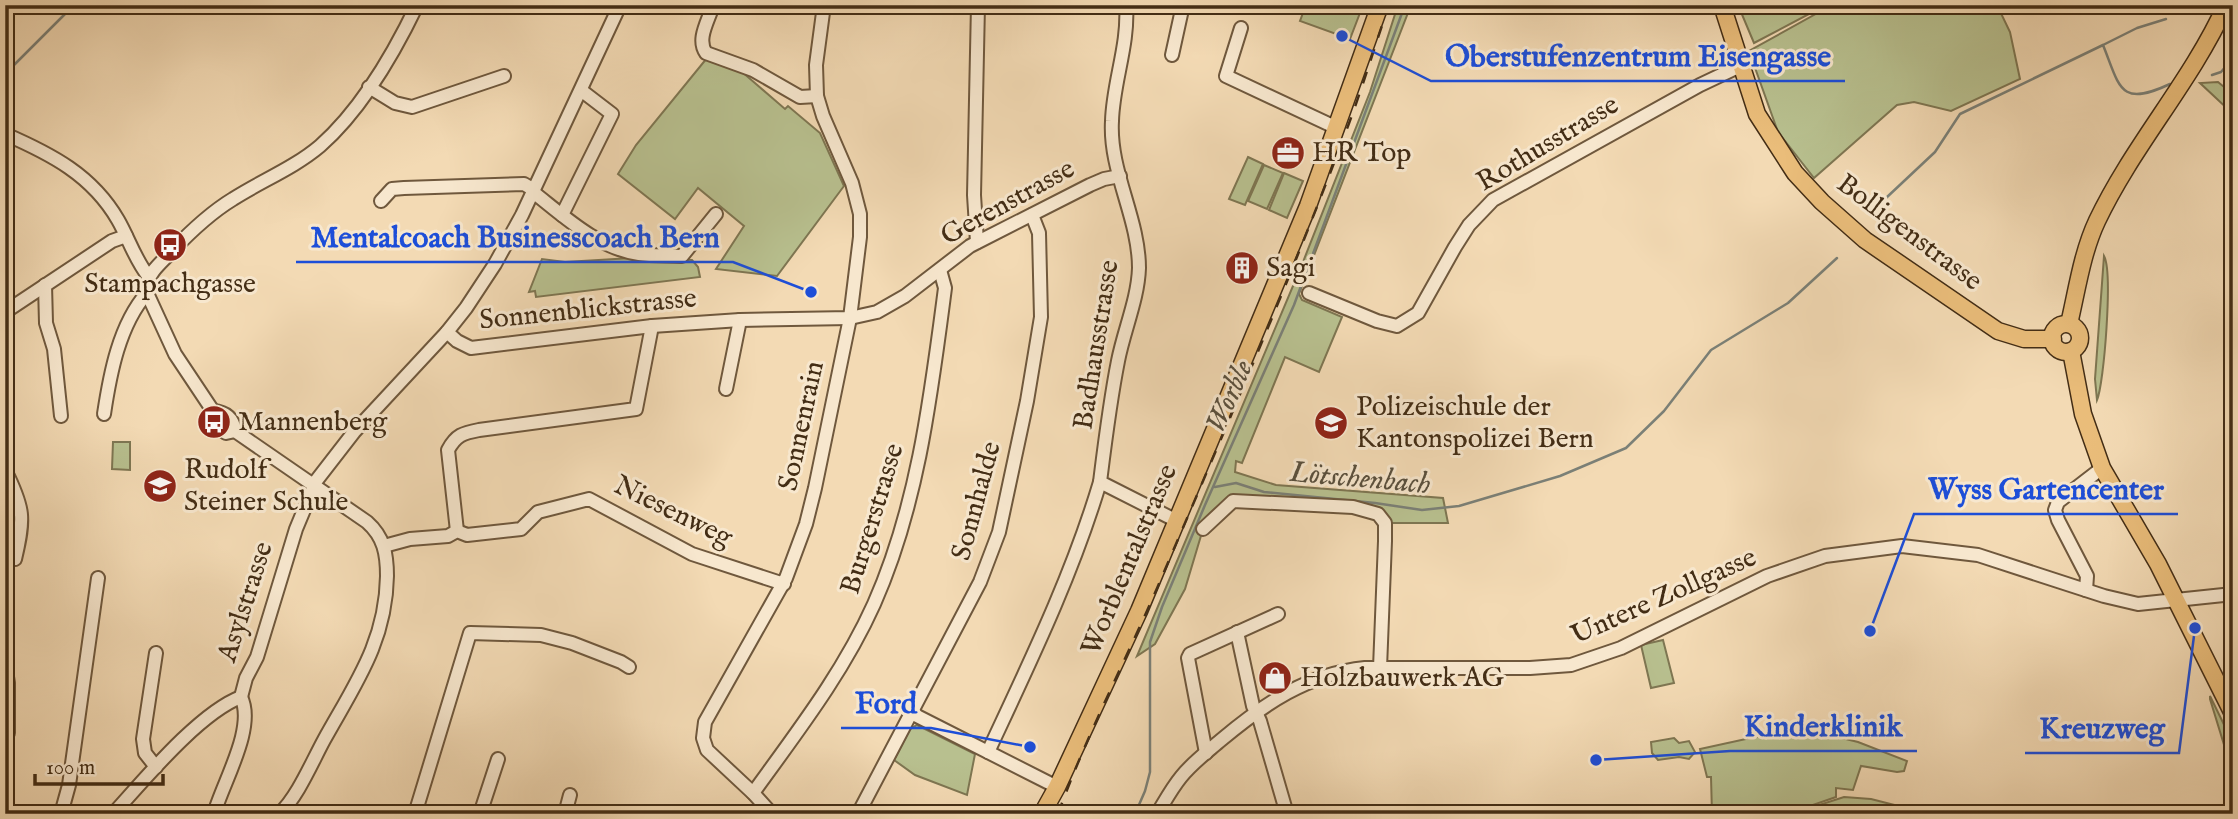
<svg xmlns="http://www.w3.org/2000/svg" width="2238" height="819" viewBox="0 0 2238 819" font-family="'IM FELL English',serif">
	<rect width="100%" height="100%" fill="#f3dab4"/>
	<filter id="stains"><feTurbulence type="fractalNoise" baseFrequency=".00286" numOctaves="4"/><feColorMatrix values="0 0 0 0 .2 0 0 0 0 .09 0 0 0 0 .02 0 0 0 .5 -.17"/></filter>
	<radialGradient id="worn" r=".72"><stop offset=".6" stop-color="#630" stop-opacity="0"/><stop offset="1" stop-color="#630" stop-opacity=".3"/></radialGradient>
	<g fill="#b8c08f" stroke="#7e7652" stroke-width="2">
		<path d="M 1306,5 L 1363,5 L 1350,39 L 1300,21 Z"/>
		<path d="M 1398,5 L 1411,5 L 1299,294 L 1302,300 L 1342,317 L 1319,372 L 1285,357 L 1242,463 L 1236,461 L 1235,472 L 1276,485 L 1443,498 L 1448,523 L 1385,523 L 1378,514 L 1233,501 L 1203,529 L 1185,589 L 1155,644 L 1137,656 L 1301,267 L 1370,92 Z"/>
		<path d="M 1738,5 L 1826,5 L 1754,43 Z"/>
		<path d="M 1832,5 L 1997,5 L 2010,32 L 2020,79 L 1951,111 L 1914,102 L 1897,105 L 1814,178 L 1778,132 L 1749,51 Z"/>
		<path d="M 707,58 L 741,71 L 785,109 L 788,106 L 820,133 L 844,186 L 777,276 L 716,269 L 744,226 L 698,188 L 675,219 L 618,174 L 636,145 Z"/>
		<path d="M 2218,82 L 2224,87 L 2233,85 L 2233,117 L 2231,112 L 2200,83 Z"/>
		<path d="M 1248,157 L 1263,164 L 1245,205 L 1229,199 Z"/>
		<path d="M 1264,165 L 1283,173 L 1267,209 L 1248,201 Z"/>
		<path d="M 1284,173 L 1303,181 L 1287,218 L 1269,210 Z"/>
		<path d="M 2104,256 C 2113,272 2104,384 2097,400 L 2095,379 Z"/>
		<path d="M 632,258 L 692,260 L 698,267 L 700,277 L 536,297 L 535,291 L 529,292 L 542,259 L 565,262 Z"/>
		<path d="M 113,442 L 130,442 L 130,470 L 112,469 Z"/>
		<path d="M 1663,640 L 1674,683 L 1651,688 L 1641,645 Z"/>
		<path d="M 2210,696 L 2233,743 L 2233,774 L 2210,699 Z"/>
		<path d="M 917,725 L 975,754 L 967,795 L 915,775 L 894,760 L 910,729 Z"/>
		<path d="M 1813,731 L 1858,742 L 1907,761 L 1904,771 L 1897,772 L 1861,766 L 1853,790 L 1836,788 L 1836,797 L 1787,814 L 1712,814 L 1711,777 L 1707,777 L 1700,749 L 1778,732 Z"/>
		<path d="M 1674,738 L 1679,743 L 1689,741 L 1695,752 L 1689,759 L 1679,757 L 1658,760 L 1652,753 L 1651,742 Z"/>
		<path d="M 1844,797 L 1871,799 L 1922,812 L 1791,814 Z"/>
	</g>
	<g fill="none" stroke-linecap="round" stroke-linejoin="round">
		<g stroke="#7b8077" stroke-width="2.5">
			<path d="M 2103,45 L 2137,28 L 2166,19"/>
			<path d="M 5,74 L 74,5"/>
			<path d="M 2212,75 L 2221,72 L 2233,58"/>
			<path d="M 1886,198 L 1935,152 L 1960,114 L 2103,45 C 2120,87 2119,108 2170,84"/>
			<path d="M 1215,487 L 1236,483 L 1264,492 L 1375,503 L 1422,510 L 1459,506 L 1560,476 L 1626,448 L 1664,411 L 1711,350 L 1788,303 L 1837,258"/>
			<path d="M 1135,814 L 1145,791 L 1150,772 L 1150,642 L 1162,607 L 1205,505 L 1294,305 L 1405,5"/>
		</g>
		<g stroke="#6f583d" stroke-width="16">
			<g id="minor">
				<path d="M 713,5 C 709,20 696,39 706,53 L 753,70 L 800,97 L 817,96"/>
				<path d="M 1126,5 C 1129,45 1113,82 1112,121 C 1109,171 1139,218 1139,268 C 1138,299 1124,330 1118,361 C 1110,401 1105,442 1100,482 L 1177,521"/>
				<path d="M 1241,28 L 1226,76 L 1337,128"/>
				<path d="M 1172,55 L 1183,5"/>
				<path d="M 369,87 L 395,103 L 412,107 L 504,76"/>
				<path d="M 5,134 C 51,154 92,175 118,220 C 129,239 135,260 149,277"/>
				<path d="M 533,192 C 565,217 597,248 639,254 C 653,256 668,255 682,256 L 716,214"/>
				<path d="M 381,201 L 392,189 L 404,188 L 524,184 L 534,190"/>
				<path d="M 562,215 L 612,114 L 582,91"/>
				<path d="M 977,242 L 974,195 L 978,5"/>
				<path d="M 45,285 L 46,323 L 54,349 L 61,416"/>
				<path d="M 1309,293 L 1377,321 L 1397,326 L 1418,313 L 1455,247 L 1469,225 L 1493,200 L 1700,85 L 1740,66"/>
				<path d="M 5,312 L 112,241 L 126,236"/>
				<path d="M 447,332 L 457,341 L 471,348 L 652,326 L 740,320 L 850,318 L 877,312 L 905,296 L 970,246 L 1090,185 L 1104,179 L 1120,176"/>
				<path d="M 726,389 L 740,320"/>
				<path d="M 213,411 C 226,412 233,418 235,431"/>
				<path d="M 104,414 C 110,374 119,325 147,293"/>
				<path d="M 5,470 C 24,508 25,518 15,559"/>
				<path d="M 1203,529 L 1233,501 L 1353,507 L 1378,514 L 1385,523 L 1385,541 L 1380,668"/>
				<path d="M 457,531 L 448,450 C 456,435 463,433 479,430 L 636,409 L 652,326"/>
				<path d="M 384,546 L 410,539 L 448,536 L 457,531 L 467,535 L 521,529 L 538,512 L 589,499 L 692,554 L 784,584"/>
				<path d="M 2086,590 L 2087,576 L 2058,520 L 2055,510 L 2058,502 L 2102,468"/>
				<path d="M 1237,632 L 1253,706 L 1260,721 L 1287,814"/>
				<path d="M 5,664 L 8,683 L 8,733"/>
				<path d="M 241,697 L 246,678 L 257,657 L 296,529 L 316,481 L 354,432 L 447,332 L 466,308 L 495,264 L 522,215 L 620,5"/>
				<path d="M 911,713 L 1057,787"/>
				<path d="M 988,752 C 1029,664 1072,576 1100,482"/>
				<path d="M 1206,753 L 1188,658 L 1190,654 L 1278,614"/>
				<path d="M 156,767 L 145,753 L 143,739 L 156,653"/>
				<path d="M 753,793 C 797,732 843,673 874,604 C 918,505 931,395 945,288 L 940,270"/>
				<path d="M 61,814 L 69,785 L 98,578"/>
				<path d="M 113,814 C 144,780 199,713 241,697"/>
				<path d="M 214,814 C 223,782 256,728 241,697"/>
				<path d="M 279,814 C 297,798 312,762 324,740 C 355,684 386,642 387,576 C 387,554 384,537 367,522 L 235,431 L 226,433 L 216,426 L 213,411 L 175,354 L 147,293 L 146,285 C 150,271 162,262 172,251 C 190,232 210,213 233,199 C 261,181 294,168 320,146 C 362,109 393,55 417,5"/>
				<path d="M 415,814 L 470,633 L 541,635 L 572,643 L 621,662 L 629,667"/>
				<path d="M 480,814 L 498,759"/>
				<path d="M 565,814 L 570,795"/>
				<path d="M 772,814 L 753,793 L 707,750 L 703,738 L 705,722 L 786,578 L 806,524 L 815,488 L 850,318 L 860,237 L 860,214 L 852,183 L 823,116 L 817,96 L 816,65 L 824,5"/>
				<path d="M 858,814 L 980,582 L 999,532 L 1027,401 L 1041,317 L 1039,233 L 1032,215"/>
				<path d="M 1157,814 C 1165,801 1172,788 1181,777 C 1192,763 1207,752 1221,740 C 1264,704 1307,674 1365,668 L 1530,668 L 1571,665 L 1621,648 L 1767,576 L 1825,556 L 1902,546 L 1978,555 L 2104,596 L 2138,604 L 2233,594"/>
			</g>
		</g>
		<g stroke="#432d15" stroke-width="19">
			<g id="major">
				<path d="M 1722,5 L 1757,114 L 1795,173 L 1822,202 L 1865,240 L 1998,331 L 2024,339 L 2053,339"/>
				<path d="M 2069,324 C 2077,290 2082,253 2097,221 C 2133,145 2191,82 2226,5"/>
				<circle cx="2066" cy="338" r="14"/>
				<path d="M 2071,351 L 2083,414 L 2102,468 L 2158,564 L 2233,714"/>
				<path d="M 1042,814 L 1057,787 L 1139,611 L 1308,206 L 1380,5"/>
			</g>
		</g>
		<use href="#minor" stroke="#f7e7ce" stroke-width="12"/>
		<use href="#major" stroke="#eabd7a" stroke-width="16"/>
		<path stroke="#432d15" stroke-width="2.5" stroke-dasharray="12 12" stroke-linecap="butt" d="M 1058,814 C 1086,736 1125,662 1158,586 C 1223,434 1290,281 1348,126 C 1363,86 1375,45 1389,5"/>
	</g>
	<defs>
		<g id="office-disc" transform="scale(1.75)"><circle r="9.5" fill="#8f2418" stroke="#f7e7ce"/><path d="M-6-3h4V-5.5h4V-3h4V5H-6ZM-1-4.5V-3h2v-1.5ZM-6 0V1H6V0Z" fill="#fff"/></g>
		<g id="bus-disc" transform="scale(1.75)"><circle r="9.5" fill="#8f2418" stroke="#f7e7ce"/><path d="M-5-6H5V4H4V6H2V4H-2V6H-4V4H-5ZM-3.5-4V0h7V-4ZM-3.5 1.2v1.5H-2V1.2ZM2 1.2v1.5H3.5V1.2Z" fill="#fff"/></g>
		<g id="building-disc" transform="scale(1.75)"><circle r="9.5" fill="#8f2418" stroke="#f7e7ce"/><path d="M-4-6H4V6H1V3H-1V6H-4ZM-2.5-4.3h1.7v1.8h-1.7ZM.8-4.3h1.7v1.8H.8ZM-2.5-1h1.7V.8h-1.7ZM.8-1h1.7V.8H.8Z" fill="#fff"/></g>
		<g id="school-disc" transform="scale(1.75)"><circle r="9.5" fill="#8f2418" stroke="#f7e7ce"/><path d="M0-5L7-2L0 1L-7-2ZM-4 1L0 2.5L4 1V4Q0 6-4 4Z" fill="#fff"/></g>
		<g id="shop-disc" transform="scale(1.75)"><circle r="9.5" fill="#8f2418" stroke="#f7e7ce"/><path d="M-5-2.5h2.3a2.7 3.5 0 0 1 5.4 0H5L5.5 6h-11ZM-1.5-2.5h3a1.5 2.3 0 0 0-3 0Z" fill="#fff"/></g>
	</defs>
	<g fill-rule="evenodd">
		<use href="#office-disc" x="1288" y="153"/>
		<use href="#bus-disc" x="170" y="245"/>
		<use href="#building-disc" x="1242" y="268"/>
		<use href="#bus-disc" x="214" y="422"/>
		<use href="#school-disc" x="1331" y="423"/>
		<use href="#school-disc" x="160" y="486"/>
		<use href="#shop-disc" x="1275" y="678"/>
	</g>
	<g text-anchor="middle" dominant-baseline="central" stroke-width="6" stroke-linejoin="round" paint-order="stroke">
		<g font-size="28" fill="#432d15" stroke="#f7e7ce">
			<text transform="translate(1548 144) rotate(-31)">Rothusstrasse</text>
			<text transform="translate(1008 203) rotate(-29)">Gerenstrasse</text>
			<text transform="translate(1909 233) rotate(37)">Bolligenstrasse</text>
			<text transform="translate(588 310) rotate(-6)">Sonnenblickstrasse</text>
			<text transform="translate(1097 345) rotate(-81)">Badhausstrasse</text>
			<text transform="translate(802 426) rotate(-78)">Sonnenrain</text>
			<text transform="translate(977 501) rotate(-75)">Sonnhalde</text>
			<text transform="translate(673 512) rotate(26)">Niesenweg</text>
			<text transform="translate(873 519) rotate(-73)">Burgerstrasse</text>
			<text transform="translate(1130 560) rotate(-67)">Worblentalstrasse</text>
			<text transform="translate(1664 597) rotate(-24)">Untere Zollgasse</text>
			<text transform="translate(246 602) rotate(-72)">Asylstrasse</text>
		</g>
		<g font-size="28" fill="#432d15" stroke="#f7e7ce" text-anchor="start">
			<text x="1312" y="153">HR Top</text>
			<text x="1266" y="268">Sagi</text>
			<text x="170" y="284" text-anchor="middle">Stampachgasse</text>
			<text x="1356" y="407">Polizeischule der<tspan x="1356" dy="32">Kantonspolizei Bern</tspan></text>
			<text x="238" y="422">Mannenberg</text>
			<text x="184" y="470">Rudolf<tspan x="184" dy="32">Steiner Schule</tspan></text>
			<text x="1300" y="678">Holzbauwerk AG</text>
		</g>
		<g font-size="30" font-style="italic" fill="#5a503e" stroke="#f7e7ce">
			<text transform="translate(1230 397) rotate(-66)">Worble</text>
			<text transform="translate(1360 479) rotate(5)">Lötschenbach</text>
		</g>
	</g>
	<path fill="none" stroke="#1d4ed8" stroke-width="2.5" d="M1342 36L1431 81H1845M811 292L733 262H296M1870 631L1914 514H2178M1030 747L931 728H841M1596 760L1730 751H1917M2195 628L2179 753H2025"/>
	<g fill="#1d4ed8" stroke="#f7e7ce" stroke-width="2.5">
		<circle cx="1342" cy="36" r="7"/>
		<circle cx="811" cy="292" r="7"/>
		<circle cx="1870" cy="631" r="7"/>
		<circle cx="1030" cy="747" r="7"/>
		<circle cx="1596" cy="760" r="7"/>
		<circle cx="2195" cy="628" r="7"/>
	</g>
	<g font-size="30" text-anchor="middle" font-weight="bold" fill="#1d4ed8" stroke="#f7e7ce" stroke-width="6" stroke-linejoin="round" paint-order="stroke">
		<text x="1638" y="66">Oberstufenzentrum Eisengasse</text>
		<text x="515" y="247">Mentalcoach Businesscoach Bern</text>
		<text x="2046" y="499">Wyss Gartencenter</text>
		<text x="886" y="713">Ford</text>
		<text x="1823" y="736">Kinderklinik</text>
		<text x="2102" y="738">Kreuzweg</text>
	</g>
	<rect width="2238" height="819" fill="none" stroke="#f3dab4" stroke-width="28"/>
	<rect x="7" y="7" width="2224" height="805" fill="none" stroke="#432d15" stroke-width="3.5"/>
	<rect x="14" y="14" width="2210" height="791" fill="none" stroke="#432d15" stroke-width="2"/>
	<path d="M35 774v10h128v-10" fill="none" stroke="#432d15" stroke-width="3.5"/>
	<text x="46" y="774" font-size="21" fill="#432d15" stroke="#f7e7ce" stroke-width="5" paint-order="stroke">100 m</text>
	<rect width="100%" height="100%" filter="url(#stains)"/>
	<rect width="100%" height="100%" fill="url(#worn)"/>
</svg>
